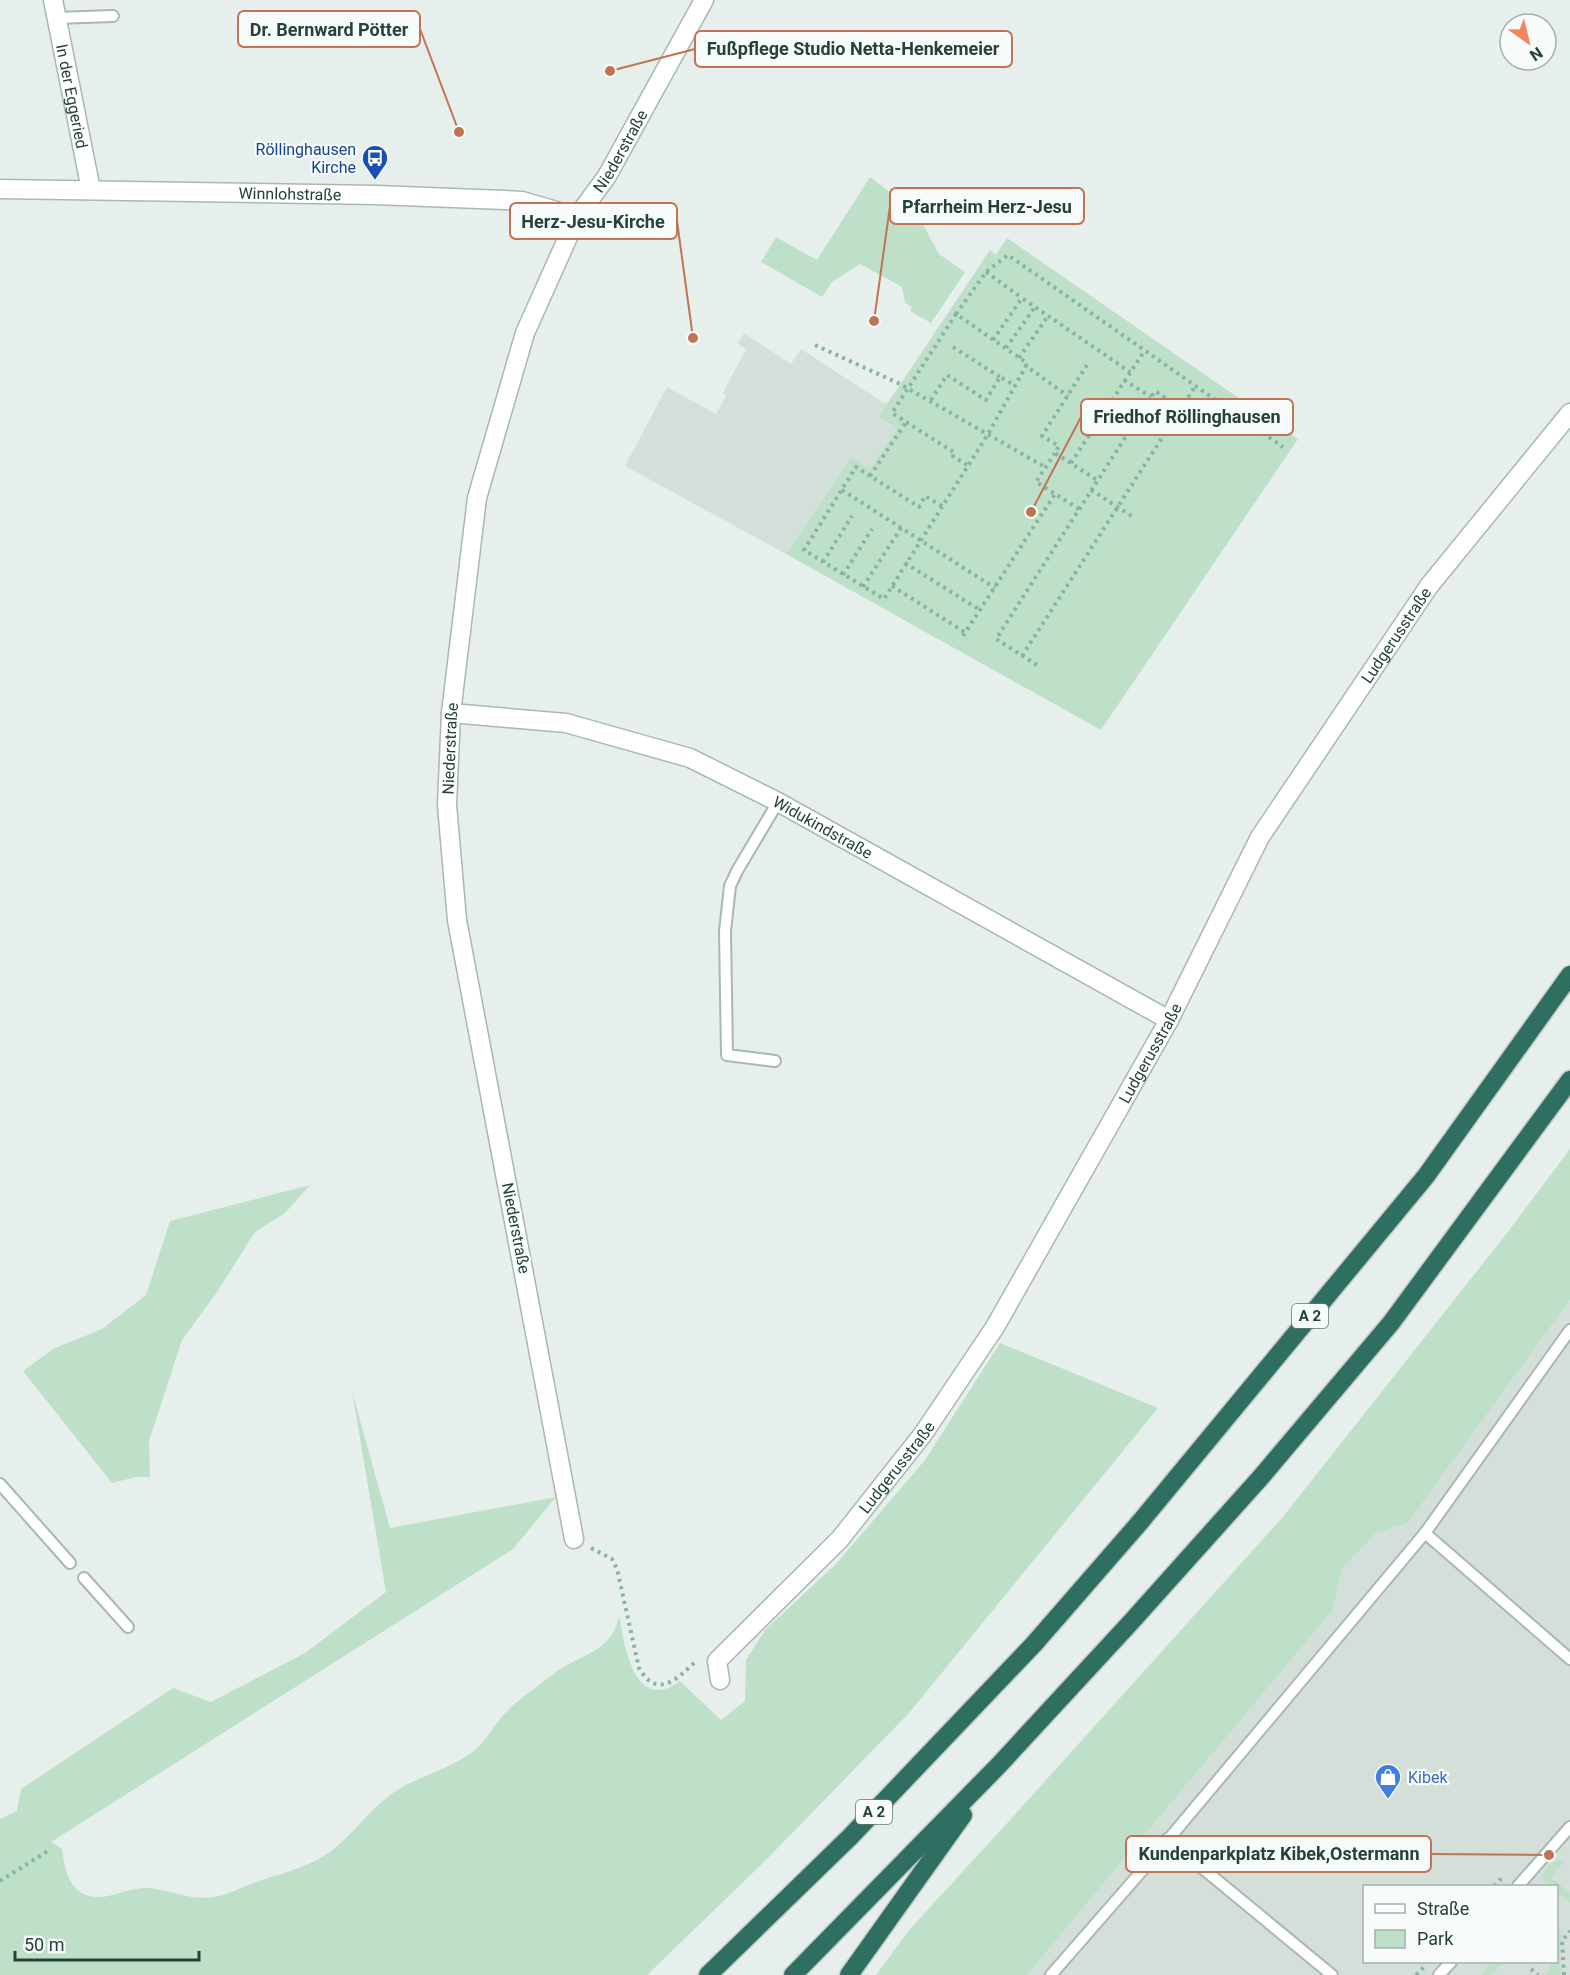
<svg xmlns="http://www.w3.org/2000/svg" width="1570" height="1975" viewBox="0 0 1570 1975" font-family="Roboto,sans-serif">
	<rect width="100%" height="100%" fill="#e6efeb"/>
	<g fill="#d4dfda" fill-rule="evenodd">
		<path d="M 744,333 L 791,364 L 801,349 L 884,403 L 888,402 L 879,416 L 897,428 L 870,471 L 850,458 L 786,554 L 625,466 L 667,387 L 716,414 L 726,396 L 723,393 L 746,349 L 738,344 Z"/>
		<path d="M 1570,1300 L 1570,1975 L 1027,1975 L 1333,1610 L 1342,1569 L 1376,1533 L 1408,1523 ZM 1364,1886 L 1556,1886 L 1556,1962 L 1364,1962 Z"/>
	</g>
	<g fill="#bfe0c8">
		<path d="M 870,177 L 916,212 L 939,254 L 965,272 L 931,323 L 910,311 L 912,307 L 905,303 L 902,287 L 860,264 L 832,282 L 822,297 L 761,262 L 776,237 L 817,260 Z"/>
		<path d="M 1007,238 L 1298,439 L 1101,730 L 786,554 L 851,457 L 870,470 L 897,428 L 879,416 L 990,250 L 996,255 Z"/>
		<path d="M 1570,1149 L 1570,1300 L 1408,1523 L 1376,1533 L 1342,1569 L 1333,1610 L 1027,1975 L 876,1975 L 910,1929 L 1010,1820 L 1282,1518 L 1507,1233 Z"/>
		<path d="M 310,1185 L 285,1213 L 255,1232 L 217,1292 L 182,1340 L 149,1441 L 150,1477 L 136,1477 L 112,1483 L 23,1371 L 53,1349 L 102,1329 L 146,1295 L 170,1221 Z"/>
		<path d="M 1000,1343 L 1158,1408 L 909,1713 L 767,1859 L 647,1975 L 0,1975 L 0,1819 L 17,1811 L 21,1789 L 173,1688 L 211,1702 L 305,1653 L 386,1592 L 352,1391 L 390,1528 L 556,1497 L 513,1549 L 51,1842 L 62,1849 C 65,1872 70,1897 99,1897 C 113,1897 131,1887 147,1888 C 170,1889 190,1901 214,1897 C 227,1895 241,1888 253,1883 C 274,1876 297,1870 317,1860 C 344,1846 361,1819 384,1800 C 410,1777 444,1773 471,1753 C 487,1742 495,1722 509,1709 C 522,1697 538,1686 552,1675 C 579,1653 613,1654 619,1615 C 624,1644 634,1715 680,1681 L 721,1720 L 745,1701 L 746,1660 L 765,1630 L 836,1564 L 925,1460 Z"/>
		<path d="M 1560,1860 L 1564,1862 L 1551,1878 L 1570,1893 L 1570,1903 L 1557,1892 L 1556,1886 L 1550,1886 L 1543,1879 C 1542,1870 1551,1861 1560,1860 Z"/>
		<path d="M 1557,1928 L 1563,1936 C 1557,1948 1561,1962 1561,1975 L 1545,1975 L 1550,1968 L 1551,1962 L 1556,1962 Z"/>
		<path d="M 1492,1962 L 1503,1962 L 1491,1975 L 1481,1975 Z"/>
	</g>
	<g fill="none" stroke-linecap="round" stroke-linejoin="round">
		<g stroke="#a8b8b2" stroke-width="14">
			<g id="lane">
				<path d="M 56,18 L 113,16"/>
				<path d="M 775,1061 L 727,1055 L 725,931 L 730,886 L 737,871 L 778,802"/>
				<path d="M 0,1484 L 70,1563"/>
				<path d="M 1425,1533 L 1570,1659"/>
				<path d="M 84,1578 L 128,1627"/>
				<path d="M 1167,1839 L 1332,1975"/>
				<path d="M 1518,1886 L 1570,1827"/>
				<path d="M 1051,1975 L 1147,1865 L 1425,1533 L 1570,1330"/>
				<path d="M 1439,1975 L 1451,1962"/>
			</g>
		</g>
		<g stroke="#a8b8b2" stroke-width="21">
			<g id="street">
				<path id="s1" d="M 53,0 L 91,190"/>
				<path id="s2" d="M 0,189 L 376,195 L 504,200 L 522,201 L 577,217"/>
				<path id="s3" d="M 451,713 L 566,723 L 690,758 L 778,802 L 1169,1020"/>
				<path id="s4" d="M 574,1539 L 457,920 L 447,805 L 451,713 L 477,498 L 525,333 L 577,217 L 607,176 L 704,0"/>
				<path id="s5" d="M 720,1680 L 717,1661 L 840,1539 L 923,1434 L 995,1327 L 1169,1020 L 1260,837 L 1429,586 L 1570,413"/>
			</g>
		</g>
		<g stroke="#c2cac8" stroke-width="21">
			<g id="highway">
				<path d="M 708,1975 L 850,1837 L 1034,1644 L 1141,1521 L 1426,1176 L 1570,975"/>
				<path d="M 793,1975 L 999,1765 L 1132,1621 L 1261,1477 L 1391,1323 L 1570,1080"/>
				<path d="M 849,1975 L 963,1815"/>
			</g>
		</g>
		<g stroke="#86b3a5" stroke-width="4" stroke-dasharray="3 4.5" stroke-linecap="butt">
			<path d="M 986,272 L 1022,298"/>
			<path d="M 956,314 L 986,272 L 1008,255 L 1283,447"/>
			<path d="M 993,340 L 1022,298 L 1130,372"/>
			<path d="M 815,345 L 900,384 L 1045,467"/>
			<path d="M 953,347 L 1000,377"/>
			<path d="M 1006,348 L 1035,307"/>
			<path d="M 1019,358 L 1048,316"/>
			<path d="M 1087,365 L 1042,436 L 1059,446 L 1055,453 L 1097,480"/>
			<path d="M 1124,380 L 1151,397"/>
			<path d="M 931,400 L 947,375 L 986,400 L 1000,377 L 1014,385"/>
			<path d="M 1055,453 L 1036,482 L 1079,509"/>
			<path d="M 1071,463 L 1145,350"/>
			<path d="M 967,465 L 953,456 L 955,453 L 892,413 L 956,314 L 1027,363 L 1026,366 L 1068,396"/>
			<path d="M 870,476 L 906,422"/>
			<path d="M 842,490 L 995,588"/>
			<path d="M 1091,490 L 1133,517"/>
			<path d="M 942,506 L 925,496 L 919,507 L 856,467 L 804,550 L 884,599 L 988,434 L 1026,366"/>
			<path d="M 823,562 L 852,516"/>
			<path d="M 905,563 L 980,610"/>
			<path d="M 843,575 L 872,529"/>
			<path d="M 892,586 L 966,633"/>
			<path d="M 863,587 L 901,528"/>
			<path d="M 963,636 L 1055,494"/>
			<path d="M 1022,656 L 1196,385"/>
			<path d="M 1037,665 L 996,639 L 1155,391 L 1181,408"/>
			<path d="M 591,1548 L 612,1559 L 617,1569 L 639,1668 C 657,1699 676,1680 695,1662"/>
			<path d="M 0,1881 L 51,1849"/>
			<path d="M 1494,1886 L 1502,1878"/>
			<path d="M 1531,1969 L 1538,1975"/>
			<path d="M 1416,1975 L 1424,1967"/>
			<path d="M 1564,1975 L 1562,1941 L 1570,1931"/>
		</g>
		<use href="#lane" stroke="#fff" stroke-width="10"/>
		<use href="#street" stroke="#fff" stroke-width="18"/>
		<use href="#highway" stroke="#2f6f62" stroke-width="18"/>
	</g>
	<defs>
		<g id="bus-pin" transform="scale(1.35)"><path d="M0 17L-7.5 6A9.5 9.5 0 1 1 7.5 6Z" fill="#1a4fb4" stroke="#f7fbf9"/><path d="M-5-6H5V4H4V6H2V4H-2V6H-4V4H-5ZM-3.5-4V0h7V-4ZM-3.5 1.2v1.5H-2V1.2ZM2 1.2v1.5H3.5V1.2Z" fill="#fff"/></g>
		<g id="shop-pin" transform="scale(1.35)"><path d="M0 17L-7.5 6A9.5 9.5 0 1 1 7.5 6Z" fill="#3f7fe0" stroke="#f7fbf9"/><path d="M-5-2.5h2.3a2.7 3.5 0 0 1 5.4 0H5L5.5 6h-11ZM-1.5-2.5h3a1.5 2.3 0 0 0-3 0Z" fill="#fff"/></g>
	</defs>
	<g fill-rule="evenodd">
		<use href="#bus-pin" x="375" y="158"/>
		<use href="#shop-pin" x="1388" y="1777"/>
	</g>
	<g text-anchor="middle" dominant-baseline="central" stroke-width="4.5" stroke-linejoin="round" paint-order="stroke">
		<g fill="#f7fbf9" stroke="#637a73" stroke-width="1.5">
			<rect x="1292" y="1304" width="36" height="24" rx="4.5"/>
			<rect x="856" y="1800" width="36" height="24" rx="4.5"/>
		</g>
		<g font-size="15" font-weight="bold" fill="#24423a">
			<text x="1310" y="1316">A 2</text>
			<text x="874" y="1812">A 2</text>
		</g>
		<g font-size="16" fill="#24423a" stroke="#f7fbf9">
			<text stroke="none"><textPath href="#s1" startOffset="98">In der Eggeried</textPath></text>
			<text stroke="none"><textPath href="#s4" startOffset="1432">Niederstraße</textPath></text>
			<text stroke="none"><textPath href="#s2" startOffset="290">Winnlohstraße</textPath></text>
			<text stroke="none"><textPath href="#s5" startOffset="1256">Ludgerusstraße</textPath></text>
			<text stroke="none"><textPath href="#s4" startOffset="802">Niederstraße</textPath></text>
			<text stroke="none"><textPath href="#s3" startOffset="394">Widukindstraße</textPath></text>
			<text stroke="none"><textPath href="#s5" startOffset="770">Ludgerusstraße</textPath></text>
			<text transform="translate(516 1228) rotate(79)">Niederstraße</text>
			<text stroke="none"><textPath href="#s5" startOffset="284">Ludgerusstraße</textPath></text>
		</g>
		<g font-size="16" fill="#164399" stroke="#f7fbf9" text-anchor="end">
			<text x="356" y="149">Röllinghausen<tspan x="356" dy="18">Kirche</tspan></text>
		</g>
		<g font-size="16" fill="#366cbe" stroke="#f7fbf9" text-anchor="start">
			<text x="1408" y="1777">Kibek</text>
		</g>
	</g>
	<path fill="none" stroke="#c07456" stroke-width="2" d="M459 132L420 29M610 71L695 49M874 321L890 206M693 338L677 221M1031 512L1081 417M1549 1855L1431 1854"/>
	<g fill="#c07456" stroke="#f7fbf9" stroke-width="2">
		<circle cx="459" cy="132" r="6"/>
		<circle cx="610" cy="71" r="6"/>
		<circle cx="874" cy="321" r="6"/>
		<circle cx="693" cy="338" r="6"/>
		<circle cx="1031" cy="512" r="6"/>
		<circle cx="1549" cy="1855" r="6"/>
	</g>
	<g fill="#f7fbf9" stroke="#c07456" stroke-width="2">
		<rect x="238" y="11" width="182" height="36" rx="6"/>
		<rect x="695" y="31" width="317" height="36" rx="6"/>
		<rect x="890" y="188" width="194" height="36" rx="6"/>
		<rect x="510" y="203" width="167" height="36" rx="6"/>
		<rect x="1081" y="399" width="212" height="36" rx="6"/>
		<rect x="1126" y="1836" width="305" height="36" rx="6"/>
	</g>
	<g font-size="18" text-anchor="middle" font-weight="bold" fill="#24423a">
		<text x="329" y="36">Dr. Bernward Pötter</text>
		<text x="853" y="55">Fußpflege Studio Netta-Henkemeier</text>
		<text x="987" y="213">Pfarrheim Herz-Jesu</text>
		<text x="593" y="228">Herz-Jesu-Kirche</text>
		<text x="1187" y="423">Friedhof Röllinghausen</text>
		<text x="1279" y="1860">Kundenparkplatz Kibek,Ostermann</text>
	</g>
	<rect x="1363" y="1885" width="195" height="78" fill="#f7fbf9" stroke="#a3b1ad" stroke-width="1.5"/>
	<rect x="1375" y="1904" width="30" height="9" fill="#ffffff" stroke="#a3b1ad" stroke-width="1.5"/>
	<text x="1417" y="1915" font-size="18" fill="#24423a">Straße</text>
	<rect x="1375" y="1930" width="30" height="18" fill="#bfe0c8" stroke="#a3b1ad" stroke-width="1.5"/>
	<text x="1417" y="1945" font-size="18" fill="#24423a">Park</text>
	<g transform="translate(1528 42) rotate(146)"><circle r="28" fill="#f7fbf9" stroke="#a3b1ad" stroke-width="1.5"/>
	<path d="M0-4.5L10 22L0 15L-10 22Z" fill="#f4845f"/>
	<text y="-9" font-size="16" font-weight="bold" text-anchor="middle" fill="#24423a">N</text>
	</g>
	<path d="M15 1951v9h184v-9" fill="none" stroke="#24423a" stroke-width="3"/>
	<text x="24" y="1951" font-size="18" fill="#24423a" stroke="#f7fbf9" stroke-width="4.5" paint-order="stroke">50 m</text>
</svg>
